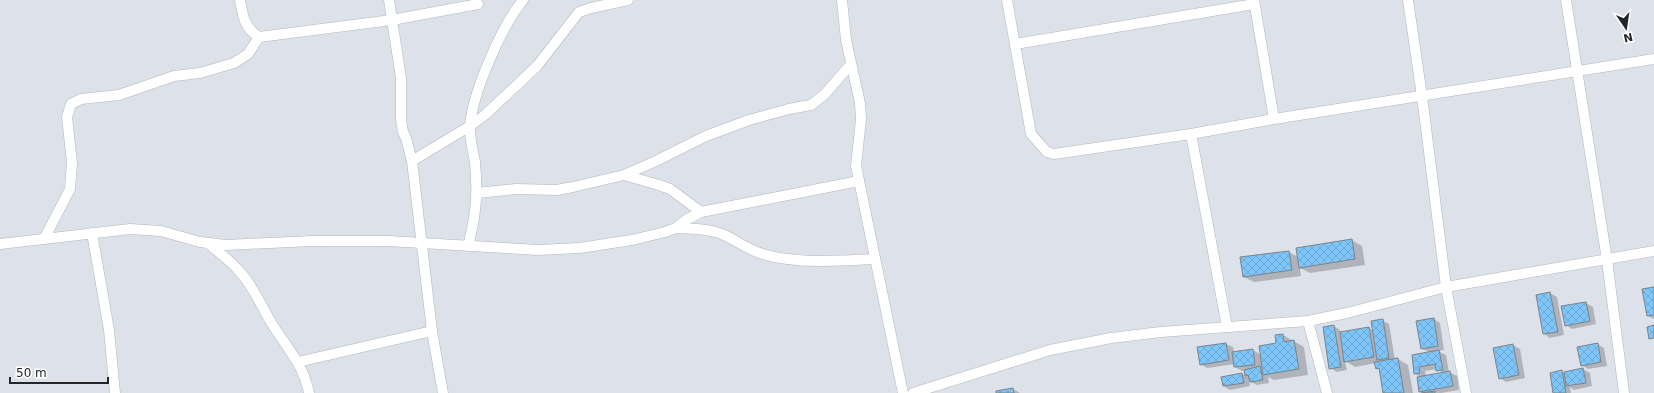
<svg xmlns="http://www.w3.org/2000/svg" width="1654" height="393" viewBox="0 0 1654 393" font-family="'DejaVu Sans',sans-serif">
	<defs>
		<pattern id="building-cross-hatch" width="8" height="8" patternUnits="userSpaceOnUse"><rect width="8" height="8" fill="#7ec6f9"/><path d="M0 0l8 8M0 8l8-8" fill="none" stroke="#6daad5"/></pattern>
	</defs>
	<rect width="100%" height="100%" fill="#dde1e9"/>
	<g fill="#0003" fill-rule="evenodd">
		<path d="M 1352,240 L 1362,246 L 1365,265 L 1310,273 L 1300,268 L 1301,276 L 1254,282 L 1244,277 L 1289,252 L 1298,257 Z"/>
		<path d="M 1654,288 L 1654,319 L 1648,316 Z"/>
		<path d="M 1550,293 L 1557,297 L 1564,335 L 1550,338 L 1544,334 L 1537,295 Z"/>
		<path d="M 1586,303 L 1593,307 L 1596,324 L 1572,329 L 1566,325 Z"/>
		<path d="M 1434,319 L 1440,323 L 1444,350 L 1438,351 L 1446,355 L 1449,372 L 1457,376 L 1459,390 L 1441,393 L 1420,392 L 1421,377 L 1415,374 L 1413,356 L 1430,353 L 1421,348 ZM 1437,369 L 1443,373 L 1426,376 L 1425,371 Z"/>
		<path d="M 1382,320 L 1389,324 L 1395,360 L 1398,359 L 1408,365 L 1413,393 L 1384,393 L 1381,370 L 1376,368 L 1376,363 L 1355,367 L 1345,361 L 1347,370 L 1337,372 L 1330,368 L 1334,326 L 1340,330 L 1341,333 L 1369,328 L 1374,331 Z"/>
		<path d="M 1283,335 L 1304,347 L 1308,375 L 1274,380 L 1268,377 L 1269,383 L 1257,385 L 1249,381 L 1250,386 L 1230,390 L 1223,386 L 1242,374 L 1246,376 L 1245,370 L 1242,371 L 1235,367 L 1235,364 L 1207,368 L 1201,364 L 1198,348 L 1226,344 L 1233,347 L 1234,352 L 1253,350 L 1261,355 L 1277,344 Z"/>
		<path d="M 1597,344 L 1604,348 L 1607,366 L 1588,369 L 1582,365 Z"/>
		<path d="M 1513,345 L 1520,349 L 1525,378 L 1506,382 L 1500,378 L 1494,348 Z"/>
		<path d="M 1583,369 L 1590,373 L 1592,386 L 1574,390 L 1570,387 L 1571,393 L 1555,393 L 1562,372 L 1564,373 Z"/>
		<path d="M 1013,389 L 1020,393 L 997,393 L 997,392 Z"/>
	</g>
	<g fill="url(#building-cross-hatch)" stroke="#7c8388">
		<path d="M 1352,239 L 1355,259 L 1299,268 L 1296,248 Z"/>
		<path d="M 1289,251 L 1292,270 L 1243,277 L 1240,257 Z"/>
		<path d="M 1654,287 L 1654,315 L 1647,316 L 1642,289 Z"/>
		<path d="M 1550,292 L 1558,332 L 1543,334 L 1536,295 Z"/>
		<path d="M 1586,302 L 1590,321 L 1565,326 L 1561,306 Z"/>
		<path d="M 1434,318 L 1438,346 L 1421,349 L 1416,321 Z"/>
		<path d="M 1383,319 L 1389,358 L 1377,360 L 1371,321 Z"/>
		<path d="M 1334,325 L 1341,367 L 1329,369 L 1323,327 Z"/>
		<path d="M 1654,325 L 1654,338 L 1649,339 L 1647,327 Z"/>
		<path d="M 1369,327 L 1374,357 L 1344,362 L 1340,332 Z"/>
		<path d="M 1283,334 L 1284,342 L 1294,340 L 1299,369 L 1263,375 L 1259,346 L 1276,343 L 1275,335 Z"/>
		<path d="M 1226,343 L 1229,360 L 1200,365 L 1197,347 Z"/>
		<path d="M 1598,343 L 1601,362 L 1581,366 L 1577,347 Z"/>
		<path d="M 1513,344 L 1519,375 L 1499,379 L 1493,348 Z"/>
		<path d="M 1253,349 L 1255,365 L 1234,367 L 1232,352 Z"/>
		<path d="M 1439,350 L 1443,370 L 1436,371 L 1435,364 L 1419,367 L 1420,373 L 1414,374 L 1412,355 Z"/>
		<path d="M 1398,358 L 1404,393 L 1383,393 L 1379,368 L 1376,369 L 1374,362 Z"/>
		<path d="M 1260,366 L 1263,380 L 1250,382 L 1248,375 L 1245,376 L 1244,370 Z"/>
		<path d="M 1583,368 L 1586,383 L 1566,386 L 1564,372 Z"/>
		<path d="M 1562,370 L 1566,393 L 1553,393 L 1550,373 Z"/>
		<path d="M 1450,371 L 1453,386 L 1419,392 L 1417,377 Z"/>
		<path d="M 1242,373 L 1244,383 L 1223,386 L 1221,377 Z"/>
		<path d="M 1013,388 L 1014,393 L 996,393 L 996,391 Z"/>
		<path d="M 1435,391 L 1435,393 L 1421,393 Z"/>
	</g>
	<g fill="none" stroke-linecap="round" stroke-linejoin="round">
		<g stroke="#b2b7be" stroke-width="11">
			<g id="minor">
				<path d="M 240,0 C 243,17 244,27 259,37 L 392,20 L 478,4"/>
				<path d="M 389,0 L 401,78 L 401,119 L 403,132 L 406,138 L 412,161 L 432,331 L 443,393"/>
				<path d="M 842,0 L 846,40 L 860,103 L 861,119 L 856,166 L 903,393"/>
				<path d="M 1007,0 L 1031,134 L 1047,152 L 1054,154 L 1191,134 L 1274,119 L 1654,59"/>
				<path d="M 1254,0 L 1274,119"/>
				<path d="M 1408,0 L 1422,96 L 1446,287 L 1466,393"/>
				<path d="M 1566,0 L 1607,260 L 1624,393"/>
				<path d="M 1015,44 L 1254,4"/>
				<path d="M 1191,134 L 1227,327"/>
				<path d="M 412,161 L 470,126 L 486,114 L 537,66 L 579,12 L 591,8 L 628,0"/>
				<path d="M 624,175 L 659,185 L 670,189 L 701,212"/>
				<path d="M 477,193 L 516,189 L 557,190 L 573,187 L 624,175 L 656,161 L 706,136 L 749,120 L 789,109 L 811,105 L 825,94 L 851,64"/>
				<path d="M 676,228 C 690,229 705,228 719,233 C 734,238 747,250 763,254 C 795,264 842,261 875,259"/>
				<path d="M 92,233 L 109,330 L 115,393"/>
				<path d="M 44,239 L 70,189 L 72,163 L 67,117 L 71,104 L 81,99 L 119,95 L 174,76 L 200,73 L 234,63 L 248,54 L 259,37"/>
				<path d="M 208,243 C 218,252 231,261 240,272 C 254,287 261,306 272,324 C 286,346 304,366 309,393"/>
				<path d="M 0,244 L 130,229 L 161,231 L 200,242 L 226,245 L 312,241 L 388,241 L 539,250 L 579,248 L 632,240 L 665,232 L 676,228 L 686,220 L 701,212 L 859,181"/>
				<path d="M 468,246 C 476,215 478,194 475,162 C 473,150 469,137 470,126 C 472,94 502,25 523,0"/>
				<path d="M 1308,321 L 1327,393"/>
				<path d="M 298,362 L 432,331"/>
				<path d="M 913,393 L 1050,350 L 1111,338 L 1161,332 L 1308,321 L 1347,313 L 1446,287 L 1654,251"/>
			</g>
		</g>
		<use href="#minor" stroke="#fff" stroke-width="10"/>
	</g>
	<g transform="translate(1626 28) rotate(167)" stroke="#ffffff" stroke-width="3" paint-order="stroke">
	<path d="M0-3L7 15L0 10L-7 15Z" fill="#232528"/>
	<text y="-6" font-size="11" font-weight="bold" text-anchor="middle" fill="#232528">N</text>
	</g>
	<path d="M10 377v6h98v-6" fill="none" stroke="#232528" stroke-width="2"/>
	<text x="16" y="377" font-size="12" fill="#232528" stroke="#ffffff" stroke-width="3" paint-order="stroke">50 m</text>
</svg>
